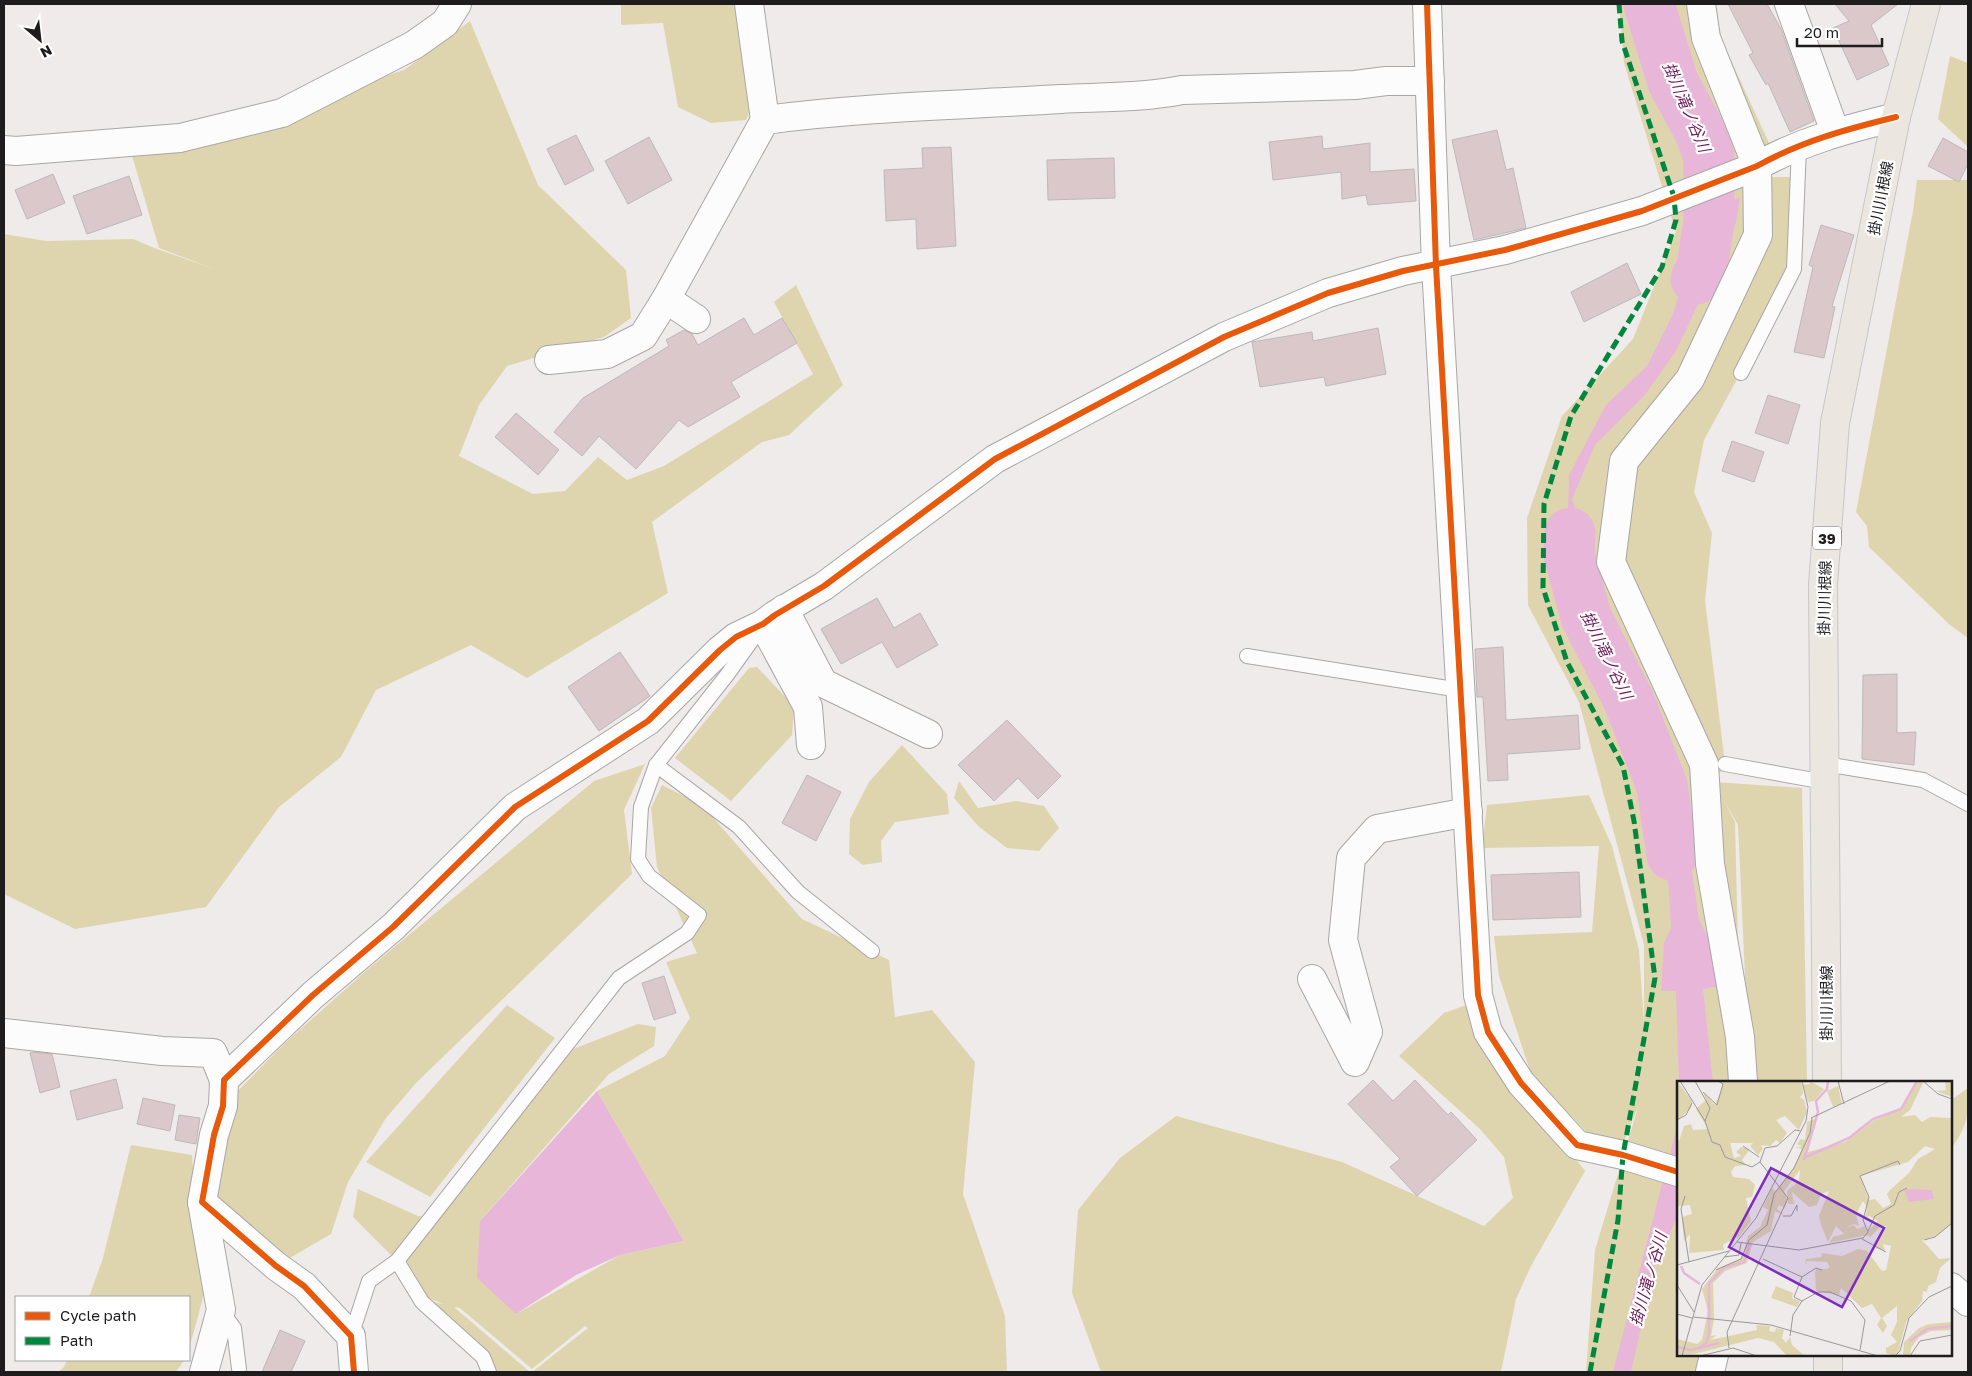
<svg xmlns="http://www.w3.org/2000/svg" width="1972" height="1376" viewBox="0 0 1972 1376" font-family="'Golos Text','Noto Sans JP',sans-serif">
	<rect width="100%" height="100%" fill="#eeebea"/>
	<g fill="#ded5ae" fill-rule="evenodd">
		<path d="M 621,4 L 736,4 L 749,113 L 746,120 L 711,123 L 678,107 L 663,23 L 621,25 Z"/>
		<path d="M 1619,4 L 1712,4 L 1712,19 L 1775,156 L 1770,177 L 1796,177 L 1795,285 L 1748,359 L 1704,440 L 1694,492 L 1712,533 L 1705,600 L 1725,764 L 1714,782 L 1802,788 L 1807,1082 L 1678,1082 L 1678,1355 L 1714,1355 L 1710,1372 L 1586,1372 L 1595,1250 L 1639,1104 L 1624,1142 L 1589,1135 L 1531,1074 L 1499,976 L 1494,936 L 1592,932 L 1599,846 L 1482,848 L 1487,805 L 1589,795 L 1612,846 L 1639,950 L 1644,1023 L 1644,945 L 1579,702 L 1528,605 L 1527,518 L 1562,416 L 1633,339 L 1676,232 L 1624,63 ZM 1723,799 L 1738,825 L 1746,998 L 1741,1072 L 1735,822 Z"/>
		<path d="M 470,21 L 538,185 L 626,270 L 631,318 L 604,337 L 507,366 L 479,405 L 459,456 L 533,494 L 565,491 L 598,457 L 627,480 L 664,466 L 813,374 L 774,302 L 796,285 L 843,385 L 789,435 L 762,442 L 652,522 L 668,593 L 527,678 L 471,645 L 376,690 L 341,757 L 279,807 L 206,907 L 75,929 L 4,894 L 4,234 L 46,241 L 133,239 L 157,249 L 212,268 L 159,248 L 128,142 L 210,130 L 404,70 Z"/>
		<path d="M 1950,56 L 1968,63 L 1968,147 L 1938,119 Z"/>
		<path d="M 1917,180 L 1968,180 L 1968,638 L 1950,625 L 1869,547 L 1867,526 L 1856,512 L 1913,211 Z"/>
		<path d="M 757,667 L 794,706 L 792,735 L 731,801 L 675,758 L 749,668 Z"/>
		<path d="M 902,745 L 947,794 L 949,814 L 895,822 L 881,841 L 882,862 L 863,865 L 849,854 L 850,819 L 869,782 Z"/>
		<path d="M 645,764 L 624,810 L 632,874 L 416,1083 L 386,1118 L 348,1182 L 331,1234 L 276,1266 L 202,1202 L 223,1106 L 284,1044 L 368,969 L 594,781 Z"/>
		<path d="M 959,781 L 978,808 L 1016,801 L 1044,806 L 1059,828 L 1039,851 L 1007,848 L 978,826 L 954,798 Z"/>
		<path d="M 662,785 L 702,805 L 802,919 L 889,960 L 895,1017 L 932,1010 L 975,1062 L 963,1194 L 1005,1316 L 1007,1372 L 532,1372 L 588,1328 L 585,1326 L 532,1369 L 460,1308 L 454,1307 L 530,1372 L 487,1372 L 486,1364 L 421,1300 L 444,1304 L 430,1299 L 397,1261 L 353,1217 L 358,1189 L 418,1216 L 437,1218 L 555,1056 L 638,1024 L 656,1027 L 654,1046 L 609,1074 L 480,1221 L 516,1314 L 620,1255 L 684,1241 L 597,1091 L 665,1056 L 690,1018 L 666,962 L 697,953 L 657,867 L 651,808 Z"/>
		<path d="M 1472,1003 L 1514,1080 L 1585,1171 L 1531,1266 L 1516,1299 L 1501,1372 L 1101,1372 L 1072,1293 L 1078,1210 L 1120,1158 L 1176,1116 L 1342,1162 L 1484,1226 L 1513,1198 L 1504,1157 L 1479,1128 L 1399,1056 L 1444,1013 Z"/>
		<path d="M 507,1005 L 555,1038 L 430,1197 L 366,1162 Z"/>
		<path d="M 1968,1088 C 1968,1118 1968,1124 1951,1149 L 1951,1100 Z"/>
		<path d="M 131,1145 L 192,1155 L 196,1215 L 207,1283 L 189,1349 L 189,1297 L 89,1297 L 103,1258 Z"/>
		<path d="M 67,1360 L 184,1360 L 176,1372 L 58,1372 L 64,1367 Z"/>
	</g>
	<g fill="#e8b6d8">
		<path d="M 1740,197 L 1736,223 L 1676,351 L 1644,396 L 1595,445 L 1572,499 L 1583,532 L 1592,599 L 1632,694 L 1633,713 L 1605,655 L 1567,569 L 1569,475 L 1606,405 L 1647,366 L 1672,316 L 1700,235 L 1699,214 Z"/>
		<path d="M 1670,778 L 1683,810 L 1699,920 L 1714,950 L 1720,986 L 1703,989 L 1713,1082 L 1679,1082 L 1676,991 L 1661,991 L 1664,943 L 1671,928 L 1669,890 L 1656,792 Z"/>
		<path d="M 597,1091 L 684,1241 L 620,1255 L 576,1275 L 516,1314 L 477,1278 L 480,1221 Z"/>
		<path d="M 1678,1123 L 1678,1220 L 1675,1222 L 1655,1266 L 1631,1372 L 1613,1372 Z"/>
	</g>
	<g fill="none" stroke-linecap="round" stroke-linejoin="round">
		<g stroke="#e8b6d8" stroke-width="51">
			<path d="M 1649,4 L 1673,82 L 1700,132 L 1709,157 L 1709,222 L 1702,267 L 1696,279"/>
			<path d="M 1570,533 L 1569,554 L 1586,617 L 1629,701 L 1662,786 L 1672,855"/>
		</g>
	</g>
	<g fill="#dac8cb" stroke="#bcbab9">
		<path d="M 1728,4 L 1767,4 L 1781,29 L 1814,121 L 1790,132 L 1768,83 L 1766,85 L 1749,55 L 1753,53 Z"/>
		<path d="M 1835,4 L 1898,4 L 1871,25 L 1889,65 L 1857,80 L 1833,28 L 1849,21 Z"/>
		<path d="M 1497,130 L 1506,170 L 1513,168 L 1526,228 L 1474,240 L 1452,140 Z"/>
		<path d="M 576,135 L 594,170 L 565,185 L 547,149 Z"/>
		<path d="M 1322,136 L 1323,149 L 1370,143 L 1370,172 L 1414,169 L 1416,201 L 1368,205 L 1366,195 L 1342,199 L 1341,172 L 1273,180 L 1269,142 Z"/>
		<path d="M 649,137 L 672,180 L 628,204 L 605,161 Z"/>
		<path d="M 1943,138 L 1968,152 L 1968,164 L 1959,182 L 1928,166 Z"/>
		<path d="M 951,147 L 956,246 L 917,249 L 916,219 L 886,221 L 884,170 L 923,168 L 922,148 Z"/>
		<path d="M 1114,158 L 1115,198 L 1048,200 L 1047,160 Z"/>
		<path d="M 53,174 L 65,203 L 27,219 L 15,190 Z"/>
		<path d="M 129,176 L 142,215 L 87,234 L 73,196 Z"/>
		<path d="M 1821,225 L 1854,235 L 1832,306 L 1835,307 L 1824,358 L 1794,352 L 1813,267 L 1809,265 Z"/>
		<path d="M 1627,263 L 1641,294 L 1584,322 L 1571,292 Z"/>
		<path d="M 744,318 L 754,335 L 782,318 L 797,343 L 731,382 L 740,397 L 688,427 L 679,420 L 636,469 L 599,436 L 582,456 L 554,432 L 583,398 L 669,346 L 666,340 L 684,330 L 692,334 L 698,345 Z"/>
		<path d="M 1378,328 L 1386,374 L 1326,386 L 1324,377 L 1260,387 L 1252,342 L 1312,332 L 1313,341 Z"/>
		<path d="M 1768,395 L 1800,405 L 1788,444 L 1755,433 Z"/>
		<path d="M 516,413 L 559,450 L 538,475 L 495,437 Z"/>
		<path d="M 1732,441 L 1764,452 L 1754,482 L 1722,471 Z"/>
		<path d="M 877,598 L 894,628 L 920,613 L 938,645 L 897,668 L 882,642 L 841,664 L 821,629 Z"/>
		<path d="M 1503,647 L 1506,720 L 1578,715 L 1580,749 L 1507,754 L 1508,780 L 1488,781 L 1483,697 L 1477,697 L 1475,649 Z"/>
		<path d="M 620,652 L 650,696 L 599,731 L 568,687 Z"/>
		<path d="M 1897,674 L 1897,733 L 1916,732 L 1914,765 L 1862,759 L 1863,675 Z"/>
		<path d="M 1007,720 L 1061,776 L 1038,799 L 1018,778 L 994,801 L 958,765 Z"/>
		<path d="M 807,775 L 841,792 L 816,841 L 782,823 Z"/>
		<path d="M 1579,872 L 1581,917 L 1493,920 L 1491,875 Z"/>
		<path d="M 664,976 L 676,1013 L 654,1020 L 642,983 Z"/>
		<path d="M 33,1052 L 52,1054 L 60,1087 L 40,1093 L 30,1053 Z"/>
		<path d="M 116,1079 L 123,1108 L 77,1120 L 70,1091 Z"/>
		<path d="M 1373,1080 L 1393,1101 L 1415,1080 L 1448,1115 L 1451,1112 L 1477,1140 L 1417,1196 L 1390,1167 L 1400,1159 L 1348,1104 Z"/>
		<path d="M 143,1098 L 175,1105 L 170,1131 L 137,1124 Z"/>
		<path d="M 179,1115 L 200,1118 L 196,1144 L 175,1140 Z"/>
		<path d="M 280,1330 L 305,1341 L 291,1372 L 262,1372 Z"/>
	</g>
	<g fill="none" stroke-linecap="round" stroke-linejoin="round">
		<g stroke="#a9a7a6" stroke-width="16">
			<g id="service">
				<path d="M 1741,373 L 1794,269 L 1799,147"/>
				<path d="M 1247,656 L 1460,690"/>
				<path d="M 1725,764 L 1825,782"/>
				<path d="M 1825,764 L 1923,780 L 1968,804"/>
				<path d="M 656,765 L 739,827 L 798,892 L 872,951"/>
				<path d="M 221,1310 L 234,1328 L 239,1369"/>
				<path d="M 351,1336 L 369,1281 L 397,1261"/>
				<path d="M 489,1372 L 483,1357 L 422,1302 L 397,1261 L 619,978 L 687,933 L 699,915 L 649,876 L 638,859 L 641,807 L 656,765 L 727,675 L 757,633"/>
			</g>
		</g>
		<g stroke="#a9a7a6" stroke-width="30">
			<g id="minor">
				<path d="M 749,4 L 765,120 C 863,107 962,105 1061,99 C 1101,97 1142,98 1182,90 L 1355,85 L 1386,81 L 1430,81"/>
				<path d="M 1427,4 L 1436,266 L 1478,995 L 1488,1032 L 1521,1083 L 1577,1145 L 1623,1155 L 1678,1172"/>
				<path d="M 1701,4 L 1706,38 L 1757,166 L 1758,235 L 1690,379 L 1624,461 L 1611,562 L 1704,764 L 1710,864 L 1740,1037 L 1743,1082"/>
				<path d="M 1789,4 L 1835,132"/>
				<path d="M 4,150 L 16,151 L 180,138 L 282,113 L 414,45 L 445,23 L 457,4"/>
				<path d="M 666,299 L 696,319"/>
				<path d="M 549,360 L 607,354 L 643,336 L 666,299 L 765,120"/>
				<path d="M 784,609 L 823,683 L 928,734"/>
				<path d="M 763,624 L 808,707 L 811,745"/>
				<path d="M 1312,979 L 1355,1062 L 1368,1032 L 1343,940 L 1351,858 L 1377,829 L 1468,812"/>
				<path d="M 4,1033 L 162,1051 L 213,1053 L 224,1080"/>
				<path d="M 202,1202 L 221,1310 L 204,1372"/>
				<path d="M 1951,1287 L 1968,1302"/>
				<path d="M 354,1372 L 351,1336 L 304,1286 L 276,1266 L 202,1202 L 214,1135 L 223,1106 L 224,1080 L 313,995 L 393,927 L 515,807 L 648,721 L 720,650 L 736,637 L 763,624 L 775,615 L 824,586 L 995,459 L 1224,337 L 1328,293 L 1403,271 L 1505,250 L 1642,211 L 1757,166 C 1802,141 1847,129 1896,117"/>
				<path d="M 1710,1372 L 1714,1355"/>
			</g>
		</g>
		<g stroke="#c7c6c6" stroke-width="30">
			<g id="primary">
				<path d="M 1827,1082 L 1823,585 L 1835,423 L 1896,117 L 1926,4"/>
				<path d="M 1828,1355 L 1828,1372"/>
			</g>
		</g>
		<use href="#service" stroke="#fcfcfc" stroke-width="14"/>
		<use href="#minor" stroke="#fcfcfc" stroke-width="28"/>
		<use href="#primary" stroke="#ebe6df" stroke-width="28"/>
		<path stroke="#00873e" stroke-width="5" stroke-dasharray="10 5" stroke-linecap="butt" d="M 1590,1372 L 1618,1220 L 1623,1155 L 1655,978 L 1634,821 L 1623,766 L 1567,662 L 1543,588 L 1544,504 L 1571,416 L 1662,267 L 1676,220 L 1674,197 L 1622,41 L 1619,4"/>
		<g stroke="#fff" stroke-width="9">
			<g id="cycleway">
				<path d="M 1427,4 L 1436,266 L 1478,995 L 1488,1032 L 1521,1083 L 1577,1145 L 1623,1155 L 1678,1172"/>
				<path d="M 354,1372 L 351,1336 L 304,1286 L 276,1266 L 202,1202 L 214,1135 L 223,1106 L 224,1080 L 313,995 L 393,927 L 515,807 L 648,721 L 720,650 L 736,637 L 763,624 L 775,615 L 824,586 L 995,459 L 1224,337 L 1328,293 L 1403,271 L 1505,250 L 1642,211 L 1757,166 C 1802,141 1847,129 1896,117"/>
			</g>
		</g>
		<use href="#cycleway" stroke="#e8590c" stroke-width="6"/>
	</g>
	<g text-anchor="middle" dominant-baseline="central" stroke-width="4.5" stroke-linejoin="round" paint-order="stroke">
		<rect fill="#fff" stroke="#626060" stroke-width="1" x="1813" y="526.5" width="28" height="23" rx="4"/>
		<g font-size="14" font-weight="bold" fill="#1e1c1c">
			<text x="1827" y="538">39</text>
		</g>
		<g font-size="15" fill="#1e1c1c" stroke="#fff">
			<text transform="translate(1880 198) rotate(-79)">掛川川根線</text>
			<text transform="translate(1824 598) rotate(-89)">掛川川根線</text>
			<text transform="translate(1826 1003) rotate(-90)">掛川川根線</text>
		</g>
		<g font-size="16" font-style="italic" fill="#6c1d5b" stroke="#fff">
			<text transform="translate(1687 107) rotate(67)">掛川滝ノ谷川</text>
			<text transform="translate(1607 655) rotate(64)">掛川滝ノ谷川</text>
			<text transform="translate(1648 1279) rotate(-74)">掛川滝ノ谷川</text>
		</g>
	</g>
	<g transform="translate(1677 1081)">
		<rect width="275" height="275" fill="#eeebea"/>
		<path d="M 0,0 L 15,20 L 14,27 L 0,40 ZM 42,0 L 124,0 L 126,12 L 123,16 L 127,19 L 130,31 L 122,49 L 108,35 L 99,39 L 110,52 L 103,62 L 99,59 L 93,65 L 84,64 L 86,68 L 81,74 L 73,65 L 76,62 L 53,62 L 57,77 L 64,75 L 59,71 L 64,66 L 73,68 L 65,79 L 69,84 L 58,85 L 54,91 L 56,96 L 72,98 L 78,104 L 75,116 L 69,117 L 74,140 L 61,157 L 57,156 L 55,163 L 52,160 L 46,164 L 47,169 L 12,172 L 13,153 L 7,160 L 5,136 L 15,133 L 13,124 L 0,125 L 0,58 L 2,60 L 7,45 L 14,43 L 16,49 L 31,48 L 19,28 L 29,19 L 26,11 L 38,24 L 46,4 ZM 133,0 L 147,8 L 137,20 L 131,21 L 126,4 L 133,3 ZM 241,0 L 246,2 L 233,29 L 224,36 L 238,34 L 245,41 L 253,36 L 275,37 L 275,143 L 259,155 L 245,159 L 262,178 L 274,177 L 263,187 L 259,201 L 251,205 L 250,211 L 246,210 L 245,220 L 229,241 L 221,272 L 217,275 L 209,272 L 209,267 L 220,261 L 214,254 L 220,241 L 220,225 L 205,237 L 210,245 L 206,252 L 200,244 L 204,237 L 195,223 L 185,227 L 164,207 L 162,214 L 139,210 L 138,191 L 139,188 L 150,188 L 153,186 L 150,181 L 130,180 L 128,185 L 129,178 L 144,176 L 145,172 L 165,175 L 181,168 L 190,170 L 205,190 L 209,189 L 214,165 L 206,163 L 208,170 L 198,167 L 209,145 L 203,146 L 193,156 L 190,154 L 152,162 L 156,156 L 167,153 L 159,145 L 151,161 L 144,144 L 142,135 L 152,110 L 144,113 L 140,124 L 132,126 L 115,111 L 117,123 L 111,123 L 110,110 L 122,100 L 123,89 L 107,110 L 110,118 L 108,127 L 102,124 L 100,128 L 106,132 L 105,134 L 98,130 L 94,150 L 76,161 L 70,182 L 48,190 L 36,202 L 37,238 L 34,255 L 40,254 L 33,259 L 80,249 L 79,244 L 93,245 L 92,250 L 98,251 L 99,247 L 107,249 L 105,257 L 109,262 L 113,256 L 115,264 L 128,275 L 110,275 L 97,261 L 81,257 L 17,273 L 0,273 L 0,258 L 20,263 L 25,259 L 31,230 L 25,208 L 41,187 L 65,177 L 71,155 L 83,146 L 91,129 L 86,126 L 95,107 L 99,110 L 117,86 L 125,68 L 118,66 L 125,66 L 120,63 L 124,58 L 128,59 L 130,41 L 140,37 L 131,71 L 168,61 L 196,40 L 225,27 ZM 248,65 L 258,68 L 241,78 L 232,92 L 213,109 L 210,113 L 214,123 L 206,127 L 198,118 L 192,119 L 183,95 L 231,81 ZM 186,120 L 190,126 L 188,138 L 192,135 L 201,140 L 190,151 L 188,145 L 180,148 L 177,144 L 167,148 L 177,143 L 182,145 L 179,133 ZM 268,0 L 275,0 L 275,16 L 259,10 L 269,9 ZM 161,5 L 165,23 L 156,26 L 150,10 ZM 99,205 L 116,212 L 115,217 L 123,220 L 120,226 L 94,217 ZM 275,241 L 275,249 L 254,250 L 242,256 L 234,267 L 233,275 L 226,275 L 227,261 L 242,247 L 252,243 Z" fill="#ded5ae" fill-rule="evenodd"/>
		<path d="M 227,108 L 255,109 L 257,118 L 232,121 Z" fill="#e8b6d8"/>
		<path fill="none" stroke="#e8b6d8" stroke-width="2.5" d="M 129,76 L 172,57 L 196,38 L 224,28 L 240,0M 127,79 L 141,31 L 139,20 L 150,8 L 151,0M 4,185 L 7,192 L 23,203M 233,260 L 250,248 L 275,245M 0,266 L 14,269 L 42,262M 20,268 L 29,262 L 32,253 L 32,202 L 48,186 L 67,181 L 73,162"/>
		<path fill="none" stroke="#9b9898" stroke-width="1" d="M 3,0 L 28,40 L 35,61 L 43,64 L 48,76 L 75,86 L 83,81 L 111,117 L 50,251 L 52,267M 18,0 L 33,27 L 28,40M 161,0 L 167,23M 246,0 L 261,13 L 275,18M 26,11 L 40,24 L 46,3 L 41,0M 134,37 L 213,0M 0,39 L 9,34 L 15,22M 66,65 L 82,76M 83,81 L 88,67 L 100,65 L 118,49 L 124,50M 8,115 L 4,128 L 12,181M 106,135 L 114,135 L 120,124 L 120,130M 191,150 L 198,135 L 217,124 L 222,111 L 230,107M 185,158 L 209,171M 247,159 L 258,156 L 275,142M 60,161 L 122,169 L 186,157 L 191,151 L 186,139 L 192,116 L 183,95 L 221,80 L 223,84M 47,176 L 62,174 L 64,162M 86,178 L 125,196 L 117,216 L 125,220M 0,184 L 52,170M 39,189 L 64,178 L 72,159 L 90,144 L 97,113 L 117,87 L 133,52 L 135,37M 125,196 L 139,187 L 145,189M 0,204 L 17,231M 0,233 L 15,237M 16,236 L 94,244 L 201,275M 113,255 L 116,234 L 125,220 L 141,211 L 153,211 L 174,220 L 188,239 L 183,269M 5,275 L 25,204 L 79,137 L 129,40 L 131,26 L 125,0M 23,275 L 56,267 L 80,275M 218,275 L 223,270 L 232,237 L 252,216 L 275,205M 233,275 L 243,260 L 275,254"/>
		<path fill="#7b2cbf" fill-opacity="0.15" stroke="#7b2cbf" stroke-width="2.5" d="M 94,87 L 207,147 L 165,226 L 52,166 Z"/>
		<rect width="275" height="275" fill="none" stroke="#1e1c1c" stroke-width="2.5"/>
	</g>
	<rect width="1972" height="1376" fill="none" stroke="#1e1c1c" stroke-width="10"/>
	<rect x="15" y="1296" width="175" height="65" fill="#ffffff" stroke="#a5a4a4"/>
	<rect x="25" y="1312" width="25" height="8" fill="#e8590c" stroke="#a5a4a4"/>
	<text x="60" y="1321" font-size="15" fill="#1e1c1c">Cycle path</text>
	<rect x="25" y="1337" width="25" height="8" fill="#00873e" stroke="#a5a4a4"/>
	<text x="60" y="1346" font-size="15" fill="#1e1c1c">Path</text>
	<g transform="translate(40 40) rotate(152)" stroke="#ffffff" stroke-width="4" paint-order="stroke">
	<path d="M0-4L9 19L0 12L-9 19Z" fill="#1e1c1c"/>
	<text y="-8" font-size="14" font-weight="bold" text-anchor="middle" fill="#1e1c1c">N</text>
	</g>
	<path d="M1797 38v8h85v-8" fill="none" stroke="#1e1c1c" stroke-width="2.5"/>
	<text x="1804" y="38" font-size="15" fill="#1e1c1c" stroke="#ffffff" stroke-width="4" paint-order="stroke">20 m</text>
</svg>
